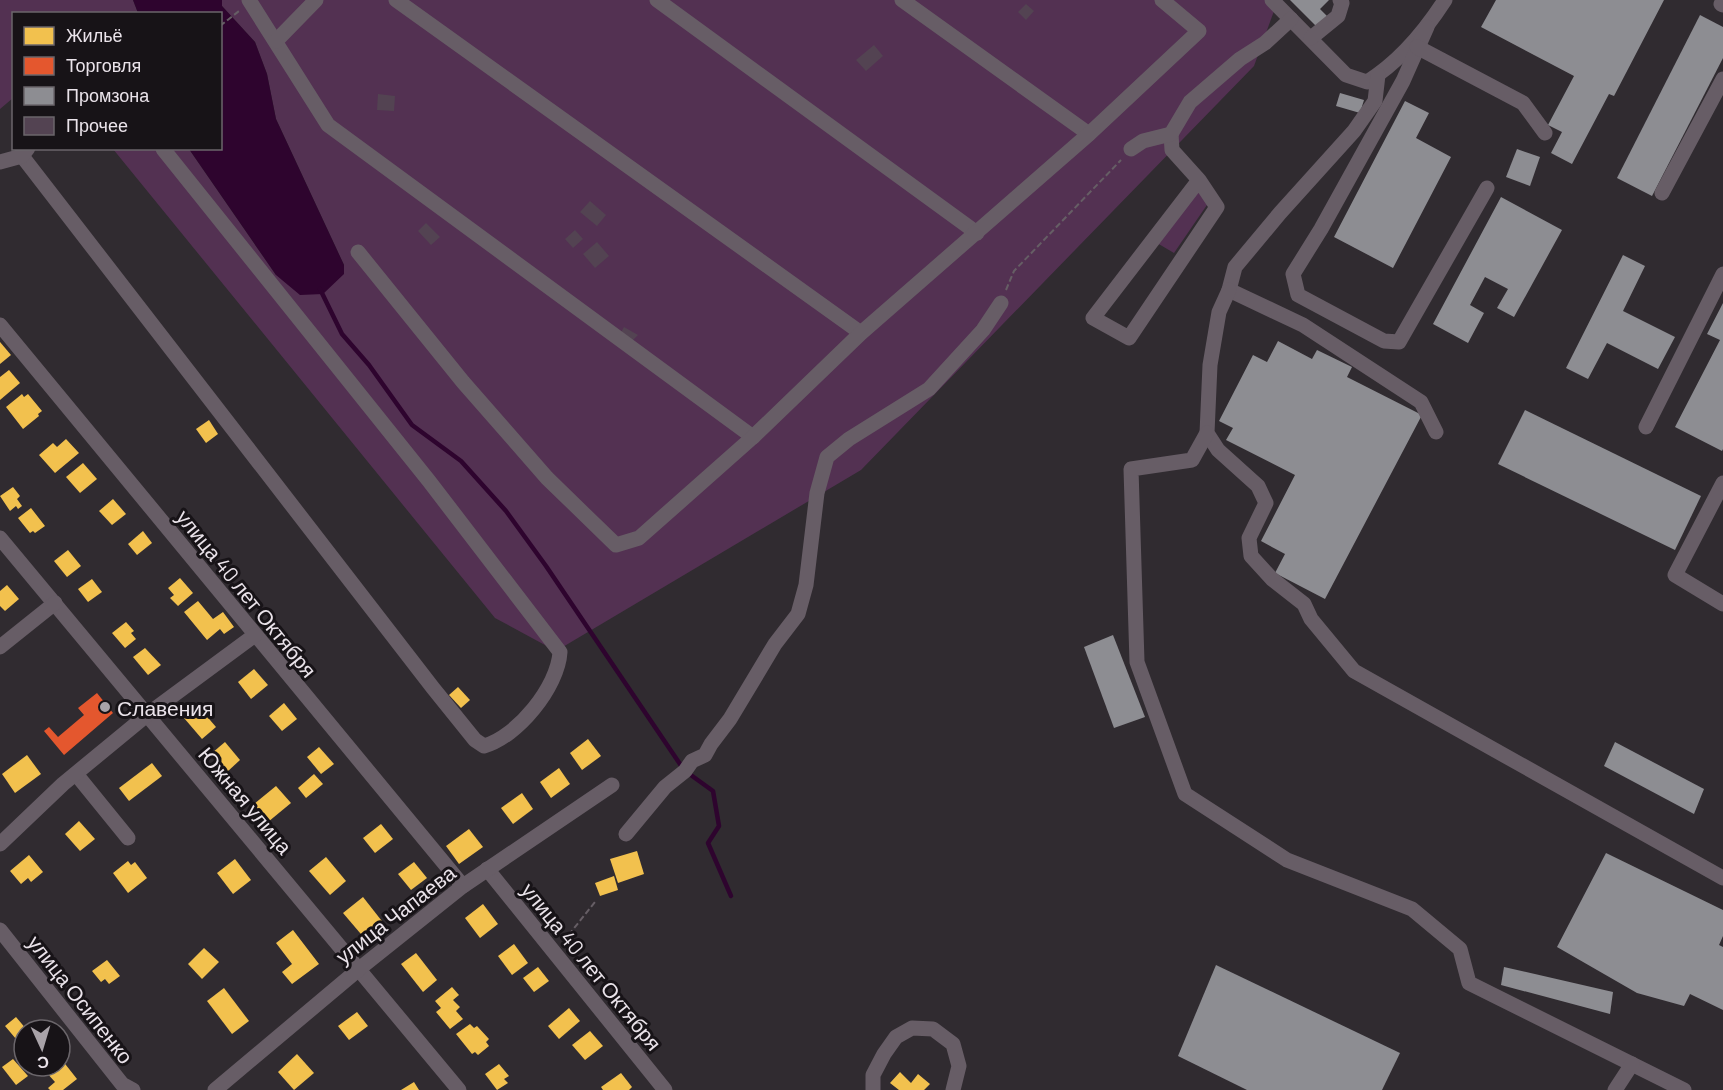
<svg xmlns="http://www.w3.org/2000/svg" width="1723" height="1090" viewBox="0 0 1723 1090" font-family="Barlow,sans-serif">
	<rect width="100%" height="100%" fill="#302b30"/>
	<g fill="#533152">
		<path d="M 0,0 L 133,0 L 138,13 L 14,14 L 13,98 L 0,109 Z"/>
		<path d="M 222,0 L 1265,0 L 1274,11 L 1254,66 L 861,470 L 556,651 L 495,618 L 113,149 L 189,149 L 276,275 L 344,265 L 276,119 L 267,74 L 255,42 L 222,6 Z"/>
		<path d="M 1198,192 L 1209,202 L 1174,253 L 1157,243 Z"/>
	</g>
	<path fill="#2e042e" d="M 133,0 L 222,0 L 222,6 L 255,42 L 267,74 L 276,119 L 344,265 L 344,274 L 323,294 L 300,295 L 276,275 L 189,149 L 220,148 L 220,14 L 138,13 Z"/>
	<g fill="#f2c14e">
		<path d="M 0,342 L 11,355 L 0,364 Z"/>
		<path d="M 9,370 L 20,383 L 0,400 L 0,377 Z"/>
		<path d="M 22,394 L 24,397 L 28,394 L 42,411 L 38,414 L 39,416 L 23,429 L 6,407 Z"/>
		<path d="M 209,420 L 218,434 L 206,443 L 196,429 Z"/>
		<path d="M 66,439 L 79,453 L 55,473 L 39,455 L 53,443 L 57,447 Z"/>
		<path d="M 83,463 L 97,479 L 80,493 L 66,477 Z"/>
		<path d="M 13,487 L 20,496 L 17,499 L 22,506 L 18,509 L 16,506 L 10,511 L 0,496 Z"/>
		<path d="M 113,499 L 126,514 L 112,525 L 99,511 Z"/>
		<path d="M 31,508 L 45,526 L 35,533 L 33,531 L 30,533 L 18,518 Z"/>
		<path d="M 143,531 L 152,543 L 137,555 L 128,544 Z"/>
		<path d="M 68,550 L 81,566 L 67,577 L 54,561 Z"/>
		<path d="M 180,578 L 193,593 L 178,606 L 170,598 L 174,595 L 168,588 Z"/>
		<path d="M 92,579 L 102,592 L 88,602 L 78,589 Z"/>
		<path d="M 7,585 L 19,599 L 5,611 L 0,606 L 0,591 Z"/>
		<path d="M 198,601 L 213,619 L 223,612 L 234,627 L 224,634 L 220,629 L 207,640 L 184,612 Z"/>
		<path d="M 126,622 L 134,631 L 131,633 L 136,639 L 125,648 L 112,633 Z"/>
		<path d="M 145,648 L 161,665 L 148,675 L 133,657 Z"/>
		<path d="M 254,669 L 268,685 L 251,699 L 238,682 Z"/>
		<path d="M 458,687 L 470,700 L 461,708 L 449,695 Z"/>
		<path d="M 284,703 L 297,719 L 282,731 L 269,716 Z"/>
		<path d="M 198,706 L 216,727 L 202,739 L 184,718 Z"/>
		<path d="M 588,739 L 601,756 L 582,770 L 570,753 Z"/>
		<path d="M 225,742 L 240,760 L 227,772 L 212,753 Z"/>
		<path d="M 319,747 L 334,764 L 321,774 L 307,757 Z"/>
		<path d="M 27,755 L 41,774 L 15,793 L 2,774 Z"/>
		<path d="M 152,763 L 162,776 L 129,801 L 119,788 Z"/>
		<path d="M 559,768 L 570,784 L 551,798 L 540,782 Z"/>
		<path d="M 314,774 L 323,784 L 306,798 L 298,788 Z"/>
		<path d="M 276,786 L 291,803 L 268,822 L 254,804 Z"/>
		<path d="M 522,793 L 533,809 L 513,824 L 501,808 Z"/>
		<path d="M 79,821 L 95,839 L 80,851 L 65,834 Z"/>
		<path d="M 381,824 L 393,839 L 375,853 L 363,838 Z"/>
		<path d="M 469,829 L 483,847 L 459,864 L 446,846 Z"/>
		<path d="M 637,851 L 644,874 L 618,883 L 610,859 Z"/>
		<path d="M 29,855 L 43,872 L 31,882 L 28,878 L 21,884 L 10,871 Z"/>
		<path d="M 326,857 L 346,881 L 330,895 L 309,871 Z"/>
		<path d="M 235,859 L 251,880 L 233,894 L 217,873 Z"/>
		<path d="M 128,861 L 131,865 L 135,862 L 147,878 L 128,893 L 113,873 Z"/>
		<path d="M 414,862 L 427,878 L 411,890 L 398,874 Z"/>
		<path d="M 614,876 L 618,890 L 600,896 L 595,883 Z"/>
		<path d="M 363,897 L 385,925 L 366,940 L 343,913 Z"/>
		<path d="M 483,904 L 498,924 L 480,938 L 465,918 Z"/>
		<path d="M 293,930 L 319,964 L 292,984 L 282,972 L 292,964 L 276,943 Z"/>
		<path d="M 514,944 L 528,963 L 512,975 L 498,956 Z"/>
		<path d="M 204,948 L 219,962 L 202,979 L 188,964 Z"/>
		<path d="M 416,953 L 437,980 L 423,992 L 401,964 Z"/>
		<path d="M 107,960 L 120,976 L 109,984 L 105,979 L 101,982 L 92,971 Z"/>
		<path d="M 538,967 L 549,981 L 534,992 L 523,978 Z"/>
		<path d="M 452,987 L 459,995 L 453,1000 L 460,1007 L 456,1011 L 463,1019 L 450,1029 L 436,1012 L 441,1008 L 435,1001 Z"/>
		<path d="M 224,988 L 249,1021 L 232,1034 L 207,1001 Z"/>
		<path d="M 569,1008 L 580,1021 L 559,1039 L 548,1026 Z"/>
		<path d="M 357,1012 L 368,1026 L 349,1040 L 338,1026 Z"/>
		<path d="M 16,1017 L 27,1030 L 24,1030 L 24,1032 L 16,1039 L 5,1026 Z"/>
		<path d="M 470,1024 L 474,1028 L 477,1026 L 489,1039 L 486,1042 L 489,1046 L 478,1055 L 475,1052 L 472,1054 L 456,1034 Z"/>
		<path d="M 590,1031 L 603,1046 L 585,1060 L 572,1045 Z"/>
		<path d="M 297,1054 L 314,1073 L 294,1090 L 278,1072 Z"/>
		<path d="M 13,1059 L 28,1076 L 16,1085 L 2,1067 Z"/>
		<path d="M 62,1060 L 77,1079 L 63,1090 L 50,1090 L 48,1088 L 55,1082 L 46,1072 L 54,1066 L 60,1066 L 60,1061 Z"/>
		<path d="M 499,1064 L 509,1076 L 504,1079 L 508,1083 L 497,1090 L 485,1074 Z"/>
		<path d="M 900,1072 L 911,1083 L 918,1074 L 930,1084 L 924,1090 L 899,1090 L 890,1083 Z"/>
		<path d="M 621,1073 L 632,1087 L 629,1090 L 603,1090 L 601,1087 Z"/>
		<path d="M 414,1082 L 419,1090 L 401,1090 Z"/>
	</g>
	<path fill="#e4572e" d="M 97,693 L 113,713 L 64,755 L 44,731 L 49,727 L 58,737 L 84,715 L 78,708 Z"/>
	<g fill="#8d8d92">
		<path d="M 1290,0 L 1329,0 L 1320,9 L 1327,16 L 1317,27 Z"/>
		<path d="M 1496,0 L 1664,0 L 1614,96 L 1609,94 L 1572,164 L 1551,153 L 1562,132 L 1548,125 L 1574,76 L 1481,27 Z"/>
		<path d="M 1700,15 L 1723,27 L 1723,58 L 1652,196 L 1617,178 Z"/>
		<path d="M 1340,93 L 1364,100 L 1360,113 L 1336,106 Z"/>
		<path d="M 1405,101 L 1429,113 L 1416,138 L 1451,157 L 1393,268 L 1334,237 Z"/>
		<path d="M 1517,149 L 1540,157 L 1530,186 L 1506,177 Z"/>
		<path d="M 1501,197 L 1562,230 L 1514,317 L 1497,308 L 1508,289 L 1485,277 L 1470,305 L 1484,313 L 1468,343 L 1433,324 Z"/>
		<path d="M 1623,255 L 1645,266 L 1623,311 L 1675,337 L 1658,369 L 1607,343 L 1588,379 L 1566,368 Z"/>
		<path d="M 1723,303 L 1723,449 L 1722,451 L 1675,427 L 1720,340 L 1707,334 Z"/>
		<path d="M 1278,341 L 1312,359 L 1317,350 L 1352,367 L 1347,377 L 1422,415 L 1325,599 L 1275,573 L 1285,554 L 1261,541 L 1295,475 L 1226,440 L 1233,428 L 1219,421 L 1253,355 L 1267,362 Z"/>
		<path d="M 1525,410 L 1701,496 L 1675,550 L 1498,464 Z"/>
		<path d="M 1113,635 L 1145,717 L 1114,728 L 1084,647 Z"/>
		<path d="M 1615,742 L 1704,789 L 1694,814 L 1604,766 Z"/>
		<path d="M 1606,853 L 1723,910 L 1723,936 L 1719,945 L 1723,947 L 1723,1010 L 1690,994 L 1684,1006 L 1637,993 L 1557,947 Z"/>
		<path d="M 1216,965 L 1400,1053 L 1382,1090 L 1247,1090 L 1178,1056 Z"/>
		<path d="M 1504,967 L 1613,992 L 1610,1014 L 1501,985 Z"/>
	</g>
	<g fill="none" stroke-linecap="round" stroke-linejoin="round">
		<g stroke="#2e042e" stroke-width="4.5">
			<path d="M 320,289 L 342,334 L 369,365 L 412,425 L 461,461 L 506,511 L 546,566 L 682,767"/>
			<path d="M 688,773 L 713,791 L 719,826 L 708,843 L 731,896"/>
		</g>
	</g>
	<g fill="#534352">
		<path d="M 1026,4 L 1034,11 L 1026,20 L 1018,12 Z"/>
		<path d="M 874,45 L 883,56 L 866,71 L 856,60 Z"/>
		<path d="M 378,94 L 395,96 L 394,111 L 377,110 Z"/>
		<path d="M 590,201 L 606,215 L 597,226 L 580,212 Z"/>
		<path d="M 426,223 L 440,237 L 431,245 L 418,231 Z"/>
		<path d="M 575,230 L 583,239 L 573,248 L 565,239 Z"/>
		<path d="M 597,242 L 609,256 L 595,268 L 583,254 Z"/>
		<path d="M 624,327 L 638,335 L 630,343 L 619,336 Z"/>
	</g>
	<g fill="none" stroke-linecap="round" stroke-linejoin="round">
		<g stroke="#665e65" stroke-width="2" stroke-dasharray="6 3" stroke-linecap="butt">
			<path d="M 220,26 L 239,11"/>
			<path d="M 1006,290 L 1014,271 L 1121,160"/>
			<path d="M 563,942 L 595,902"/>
		</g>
		<g stroke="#675d66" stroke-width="15">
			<path d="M 249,0 L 328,125 L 753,437"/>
			<path d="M 396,0 L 861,333"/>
			<path d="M 657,0 L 977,233"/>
			<path d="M 902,0 L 1089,134"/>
			<path d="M 1272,0 L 1346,75 L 1367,82 C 1399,62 1425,31 1445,0"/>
			<path d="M 1723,1 L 1721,4 L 1723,5"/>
			<path d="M 1427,27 L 1403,81 L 1321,229 L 1293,274 L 1298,295 L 1384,341 L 1399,342 L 1487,188"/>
			<path d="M 1311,38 L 1338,16 L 1342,3 L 1340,0"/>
			<path d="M 276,41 L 316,0"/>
			<path d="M 1417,47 L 1523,103 L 1545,133"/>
			<path d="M 1378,75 L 1375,101 L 1354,131 L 1280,213 L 1235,267 L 1229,290 L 1303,325 L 1421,402 L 1436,432"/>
			<path d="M 1171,134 L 1172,150 L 1199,180 L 1217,207 L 1129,338 L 1093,318 L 1199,180"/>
			<path d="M 1131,149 L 1143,141 L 1171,134 L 1190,102 L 1240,59 L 1265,43 L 1291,19"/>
			<path d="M 22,156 L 433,688 L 475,740 L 484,746 C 517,737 558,687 560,652 L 429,481 L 163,149"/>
			<path d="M 0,162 L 22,156 L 28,148"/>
			<path d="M 1662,193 L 1723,79"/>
			<path d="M 358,252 L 463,382 L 547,478 L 616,545 L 639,538 L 753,437 L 861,333 L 1089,134 L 1199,31 L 1162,0"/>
			<path d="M 1229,290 L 1219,312 L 1210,365 L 1207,433 L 1218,450 L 1258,486 L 1266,503 L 1249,538 L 1251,556 L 1272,579 L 1304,604 L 1311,619 L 1354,671 L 1723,878"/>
			<path d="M 0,325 L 463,886"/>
			<path d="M 1646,427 L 1723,274"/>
			<path d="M 1207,433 L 1192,460 L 1131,469 L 1137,662 L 1185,794 L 1287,860 L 1412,909 L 1460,949 L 1469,983 L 1684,1090"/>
			<path d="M 1723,483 L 1675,575 L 1723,604"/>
			<path d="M 0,538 L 459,1090"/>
			<path d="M 0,647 L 55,603"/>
			<path d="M 76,774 L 128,838"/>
			<path d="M 626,834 L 665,787 L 685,771 L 692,761 L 705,755 L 711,744 L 730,719 L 775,644 L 798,614 L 806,585 L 817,493 L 827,457 L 849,439 L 929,389 L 983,330 L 1001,303"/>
			<path d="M 0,844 L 63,784 L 148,714 L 255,635"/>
			<path d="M 487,869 L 665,1090"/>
			<path d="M 0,930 L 122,1084 L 133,1090"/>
			<path d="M 215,1090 L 359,969 L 463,886 L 612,785"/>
			<path d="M 873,1090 L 873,1075 L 884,1054 L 896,1037 L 912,1028 L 933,1029 L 953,1044 L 959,1066 L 953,1090"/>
			<path d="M 1615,1090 L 1632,1064"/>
		</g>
	</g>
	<circle fill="#a9a3a9" stroke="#171317" stroke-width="2" cx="105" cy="707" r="6"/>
	<g text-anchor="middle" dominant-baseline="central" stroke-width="6" stroke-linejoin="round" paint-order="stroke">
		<g font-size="21" fill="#eae3ea" stroke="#171317">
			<text transform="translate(247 593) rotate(51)">улица 40 лет Октября</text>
			<text transform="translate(246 800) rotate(50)">Южная улица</text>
			<text transform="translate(395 914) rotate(-38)">улица Чапаева</text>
			<text transform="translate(592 966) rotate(51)">улица 40 лет Октября</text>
			<text transform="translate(81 999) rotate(52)">улица Осипенко</text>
		</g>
		<g font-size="21" fill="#eae3ea" stroke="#171317" text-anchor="start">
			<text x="117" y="707">Славения</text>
		</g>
	</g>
	<rect x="12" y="12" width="210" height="138" fill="#171317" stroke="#6b666b" stroke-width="1.5"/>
	<rect x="24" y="27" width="30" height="18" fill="#f2c14e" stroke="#6b666b" stroke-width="1.5"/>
	<text x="66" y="42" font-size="18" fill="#eae3ea">Жильё</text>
	<rect x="24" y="57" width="30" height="18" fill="#e4572e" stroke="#6b666b" stroke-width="1.5"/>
	<text x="66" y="72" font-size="18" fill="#eae3ea">Торговля</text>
	<rect x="24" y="87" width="30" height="18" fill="#8d8d92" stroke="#6b666b" stroke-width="1.5"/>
	<text x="66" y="102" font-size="18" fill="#eae3ea">Промзона</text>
	<rect x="24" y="117" width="30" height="18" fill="#534352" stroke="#6b666b" stroke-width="1.5"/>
	<text x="66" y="132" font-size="18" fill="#eae3ea">Прочее</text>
	<g transform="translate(42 1048) rotate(176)"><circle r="28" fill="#171317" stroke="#6b666b" stroke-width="1.5"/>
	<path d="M0-4.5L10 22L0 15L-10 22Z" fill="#a9a3a9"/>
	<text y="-9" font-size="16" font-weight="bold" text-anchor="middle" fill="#eae3ea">С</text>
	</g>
</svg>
